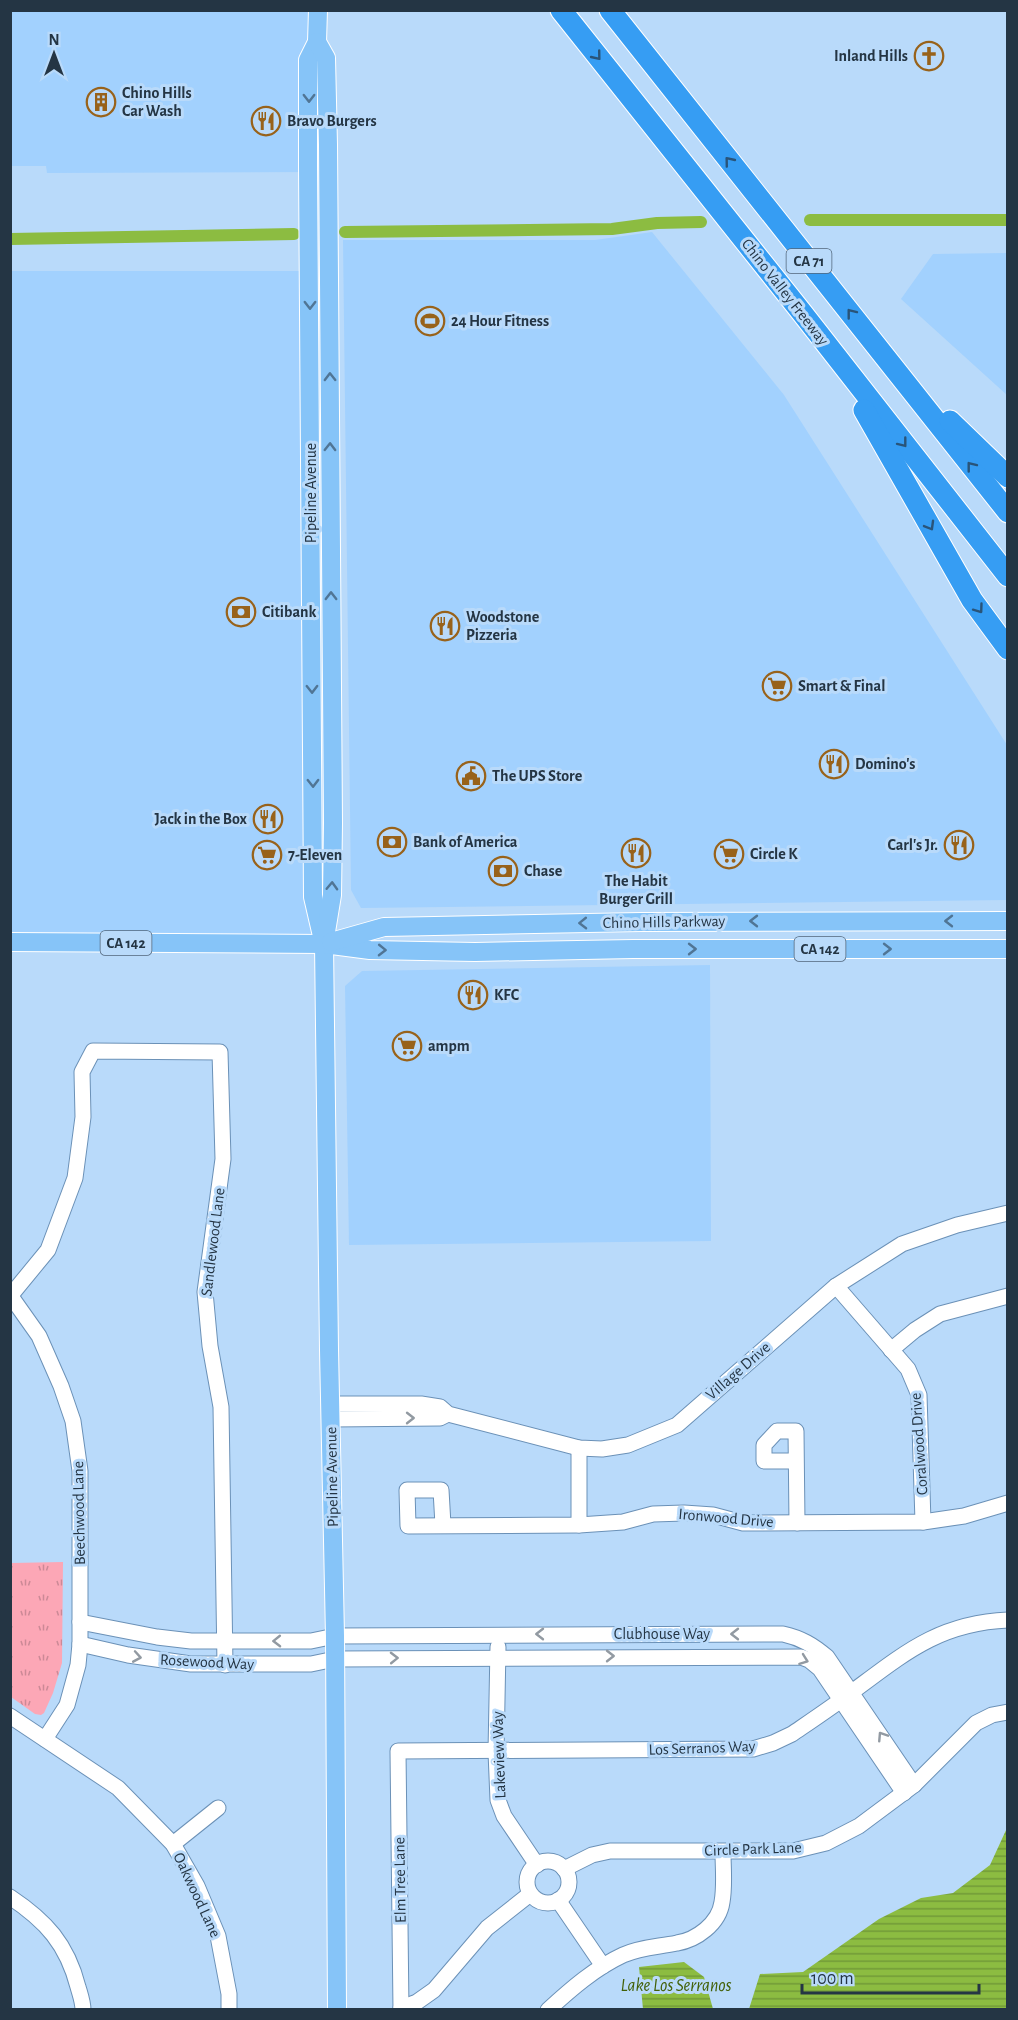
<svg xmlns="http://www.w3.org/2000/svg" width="1018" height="2020" viewBox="0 0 1018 2020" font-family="'Alegreya Sans',sans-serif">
	<defs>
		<pattern id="park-tufts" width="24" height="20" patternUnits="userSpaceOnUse" patternTransform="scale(1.5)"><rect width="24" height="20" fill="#fca7b6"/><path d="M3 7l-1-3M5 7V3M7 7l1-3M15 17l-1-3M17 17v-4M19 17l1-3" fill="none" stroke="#cc8996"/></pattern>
		<pattern id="water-rules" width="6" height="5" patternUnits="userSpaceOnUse" patternTransform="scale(1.5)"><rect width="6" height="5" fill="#8cbc41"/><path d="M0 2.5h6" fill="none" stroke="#729a38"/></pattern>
	</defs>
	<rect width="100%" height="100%" fill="#b9dafa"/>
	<g fill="#a2d1fe">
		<path d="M 11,11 L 312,11 L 315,172 L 47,173 L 46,166 L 11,166 Z"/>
		<path d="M 652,232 L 784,395 L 1007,745 L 1007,900 L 361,908 L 351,890 L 343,240 L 595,240 Z"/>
		<path d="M 1007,253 L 1008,253 L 1007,395 L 901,299 L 933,254 Z"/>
		<path d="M 11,271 L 314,271 L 319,938 L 11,934 Z"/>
		<path d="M 710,965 L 711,1241 L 349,1245 L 345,986 L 362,971 Z"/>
	</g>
	<path fill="url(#park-tufts)" d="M 63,1562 L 62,1663 L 53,1693 L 44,1713 L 41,1715 L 35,1714 L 11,1697 L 11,1563 Z"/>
	<g fill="url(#water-rules)">
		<path d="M 1007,1828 L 1007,2009 L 749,2009 L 760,1974 L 803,1972 L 879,1919 L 921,1898 L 953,1893 L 990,1865 Z"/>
		<path d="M 684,1962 L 704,1977 L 713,2009 L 643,2009 L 639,1967 Z"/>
	</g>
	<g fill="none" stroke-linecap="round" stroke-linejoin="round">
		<g stroke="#8cbc41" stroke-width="12">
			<path d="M 810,220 L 1008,220"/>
			<path d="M 345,232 L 612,229 L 657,223 L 701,222"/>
			<path d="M 10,239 L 294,234"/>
		</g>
		<g stroke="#6b91b7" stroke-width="17">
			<g id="minor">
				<path d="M 836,1286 L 908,1369 L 919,1395 L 923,1522"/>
				<path d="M 10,1295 L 39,1336 L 61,1386 L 73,1421 L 80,1471 L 80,1644 L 78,1665 L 67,1705 L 45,1739"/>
				<path d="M 11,1295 L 48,1250 L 75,1178 L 83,1117 L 82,1072 L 93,1051 L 220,1052 L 223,1159 L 205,1292 L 210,1346 L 221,1407 L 225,1665"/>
				<path d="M 891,1350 L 915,1330 L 940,1314 L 1008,1296"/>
				<path d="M 330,1404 L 421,1404 L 440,1407 L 448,1414 L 579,1448 L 602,1449 L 628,1445 L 677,1425 L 836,1286 L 902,1244 L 957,1225 L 1008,1213"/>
				<path d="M 331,1419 L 440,1418 L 448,1414"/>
				<path d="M 579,1448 L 579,1525"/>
				<path d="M 796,1461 L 764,1461 L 764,1445 L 777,1431 L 796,1431 L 797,1523"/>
				<path d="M 443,1525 L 441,1490 L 407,1490 L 408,1526 L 579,1525 L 623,1522 L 653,1514 L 684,1513 L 713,1515 L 743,1523 L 923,1522 L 964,1516 L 1008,1503"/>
				<path d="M 80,1622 L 157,1637 L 191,1641 L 311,1641 L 335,1636 L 783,1634 C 801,1638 813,1645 827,1657 L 914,1785"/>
				<path d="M 80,1644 L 128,1655 L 191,1664 L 311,1664 L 335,1659 L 801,1657 L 809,1660 L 820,1669 L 904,1793"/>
				<path d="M 498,1647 L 496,1752 L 498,1800 L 504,1816 L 537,1865"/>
				<path d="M 10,1716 L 118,1788 L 173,1844 L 197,1886 L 218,1936 L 229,1994 L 229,2010"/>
				<path d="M 173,1844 L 218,1808"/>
				<circle cx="548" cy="1882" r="21"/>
				<path d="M 564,1869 L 592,1855 L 610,1851 L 793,1851 L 826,1843 L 859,1826 L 914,1785 L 976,1723 L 992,1715 L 1008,1712"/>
				<path d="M 10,1897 C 46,1921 67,1944 78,1987 C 80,1994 83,2002 83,2010"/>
				<path d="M 558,1900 L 603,1966"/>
				<path d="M 401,2008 L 417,2002 L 434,1990 L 487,1928 L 530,1894"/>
				<path d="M 401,2010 L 398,1751 L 753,1749 L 773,1743 L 792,1734 C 814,1719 835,1705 856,1689 C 907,1651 941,1623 1008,1620"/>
				<path d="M 548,2010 C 571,1989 595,1968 623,1955 C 641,1947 658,1947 677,1943 C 696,1940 719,1924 722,1902 C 725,1886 723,1868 723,1852"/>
			</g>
		</g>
		<g stroke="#fff" stroke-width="20">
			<g id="major">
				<path d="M 318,10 L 317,42 L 308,60 L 308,165 L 313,897 L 322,936"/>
				<path d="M 317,42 L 326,58 L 328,145 L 333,823 L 332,895 L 324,944 L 329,1350 L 335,1636 L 337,2010"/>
				<path d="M 10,942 L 324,944 L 370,950 L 475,952 L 633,949 L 1008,949"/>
				<path d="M 331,942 L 384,927 L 641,922 L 1008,921"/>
			</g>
		</g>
		<g stroke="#fff" stroke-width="23">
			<g id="highway">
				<path d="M 561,10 L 803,314 L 1008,576"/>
				<path d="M 610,10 L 1008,512"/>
				<path d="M 864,410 L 972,600 L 1008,649"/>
				<path d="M 950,421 L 1008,477"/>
			</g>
		</g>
		<use href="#minor" stroke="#fff" stroke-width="15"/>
		<use href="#major" stroke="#86c4f8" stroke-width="18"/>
		<use href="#highway" stroke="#369df3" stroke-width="21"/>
	</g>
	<defs><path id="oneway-chevron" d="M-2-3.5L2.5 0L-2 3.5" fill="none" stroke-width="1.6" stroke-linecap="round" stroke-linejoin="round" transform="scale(1.5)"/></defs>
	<g stroke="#295479">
		<use href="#oneway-chevron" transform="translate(597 56) rotate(51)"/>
		<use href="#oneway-chevron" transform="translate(729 161) rotate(-129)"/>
		<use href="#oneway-chevron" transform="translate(851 313) rotate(-128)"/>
		<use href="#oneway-chevron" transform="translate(903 443) rotate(52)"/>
		<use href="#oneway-chevron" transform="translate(971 466) rotate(-128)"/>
		<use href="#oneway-chevron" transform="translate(930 526) rotate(60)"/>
		<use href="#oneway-chevron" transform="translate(979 609) rotate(54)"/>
	</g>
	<g stroke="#507595">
		<use href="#oneway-chevron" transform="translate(309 98) rotate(90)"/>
		<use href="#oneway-chevron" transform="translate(310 305) rotate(90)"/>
		<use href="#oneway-chevron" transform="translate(330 377) rotate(-91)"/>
		<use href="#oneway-chevron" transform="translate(330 447) rotate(-89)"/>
		<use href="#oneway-chevron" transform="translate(331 596) rotate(-90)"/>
		<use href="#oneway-chevron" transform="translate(312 689) rotate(89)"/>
		<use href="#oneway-chevron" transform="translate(313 783) rotate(89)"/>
		<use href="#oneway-chevron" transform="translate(332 886) rotate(-88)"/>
		<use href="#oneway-chevron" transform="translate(754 921) rotate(180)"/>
		<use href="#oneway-chevron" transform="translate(949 921) rotate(180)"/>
		<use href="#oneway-chevron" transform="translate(583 923) rotate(179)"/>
		<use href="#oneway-chevron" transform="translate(692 949)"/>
		<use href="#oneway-chevron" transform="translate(887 949)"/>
		<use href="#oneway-chevron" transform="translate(382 950) rotate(1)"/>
	</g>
	<g stroke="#929aa2">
		<use href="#oneway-chevron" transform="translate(410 1418)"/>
		<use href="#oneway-chevron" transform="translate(540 1634) rotate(180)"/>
		<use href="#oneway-chevron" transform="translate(735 1634) rotate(180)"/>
		<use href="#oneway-chevron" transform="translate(277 1641) rotate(179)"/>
		<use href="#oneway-chevron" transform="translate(610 1656)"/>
		<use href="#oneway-chevron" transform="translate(137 1657) rotate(10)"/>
		<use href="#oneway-chevron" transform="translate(394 1658) rotate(-1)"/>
		<use href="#oneway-chevron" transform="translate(804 1660) rotate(20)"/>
		<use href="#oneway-chevron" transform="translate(882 1736) rotate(-123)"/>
	</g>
	<defs>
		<g id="church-ring" transform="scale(1.5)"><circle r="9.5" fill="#b9dafa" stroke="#98621a" stroke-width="1.5"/><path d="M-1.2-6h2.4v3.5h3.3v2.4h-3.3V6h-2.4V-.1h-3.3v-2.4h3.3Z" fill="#98621a"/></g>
		<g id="building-ring" transform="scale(1.5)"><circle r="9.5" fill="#b9dafa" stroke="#98621a" stroke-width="1.5"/><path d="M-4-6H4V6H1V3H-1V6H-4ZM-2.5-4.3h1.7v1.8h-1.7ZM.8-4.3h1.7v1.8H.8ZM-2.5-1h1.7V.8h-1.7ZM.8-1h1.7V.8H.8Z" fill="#98621a"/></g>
		<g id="restaurant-ring" transform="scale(1.5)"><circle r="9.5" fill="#b9dafa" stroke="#98621a" stroke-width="1.5"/><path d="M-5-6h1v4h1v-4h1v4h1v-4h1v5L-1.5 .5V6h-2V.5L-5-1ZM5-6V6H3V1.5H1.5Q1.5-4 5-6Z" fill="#98621a"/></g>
		<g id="stadium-ring" transform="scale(1.5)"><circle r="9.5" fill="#b9dafa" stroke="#98621a" stroke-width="1.5"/><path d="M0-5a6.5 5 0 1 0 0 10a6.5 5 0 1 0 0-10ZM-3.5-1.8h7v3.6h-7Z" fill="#98621a"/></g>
		<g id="bank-ring" transform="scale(1.5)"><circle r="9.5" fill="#b9dafa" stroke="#98621a" stroke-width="1.5"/><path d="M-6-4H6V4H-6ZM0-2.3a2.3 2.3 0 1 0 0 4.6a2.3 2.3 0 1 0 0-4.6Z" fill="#98621a"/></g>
		<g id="supermarket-ring" transform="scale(1.5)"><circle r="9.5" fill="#b9dafa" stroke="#98621a" stroke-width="1.5"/><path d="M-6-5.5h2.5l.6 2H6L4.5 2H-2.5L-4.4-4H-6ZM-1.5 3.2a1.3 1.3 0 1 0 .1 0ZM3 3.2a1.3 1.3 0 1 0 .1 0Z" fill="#98621a"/></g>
		<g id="civic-ring" transform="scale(1.5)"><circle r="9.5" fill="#b9dafa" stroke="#98621a" stroke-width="1.5"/><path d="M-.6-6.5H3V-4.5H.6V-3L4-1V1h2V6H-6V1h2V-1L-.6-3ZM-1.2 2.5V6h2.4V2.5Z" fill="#98621a"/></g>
	</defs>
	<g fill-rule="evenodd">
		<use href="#church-ring" x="929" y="56"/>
		<use href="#building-ring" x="101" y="102"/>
		<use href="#restaurant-ring" x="266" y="121"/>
		<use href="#stadium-ring" x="430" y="321"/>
		<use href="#bank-ring" x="241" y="612"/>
		<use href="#restaurant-ring" x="445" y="626"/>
		<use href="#supermarket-ring" x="777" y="686"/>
		<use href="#restaurant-ring" x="834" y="764"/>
		<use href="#civic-ring" x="471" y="776"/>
		<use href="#restaurant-ring" x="268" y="819"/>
		<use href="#bank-ring" x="392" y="842"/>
		<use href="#restaurant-ring" x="959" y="845"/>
		<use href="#restaurant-ring" x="636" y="853"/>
		<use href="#supermarket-ring" x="729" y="854"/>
		<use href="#supermarket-ring" x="267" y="855"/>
		<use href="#bank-ring" x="503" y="871"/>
		<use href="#restaurant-ring" x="473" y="995"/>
		<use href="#supermarket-ring" x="407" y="1046"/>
	</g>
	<g text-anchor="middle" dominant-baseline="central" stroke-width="6" stroke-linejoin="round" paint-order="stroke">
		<g fill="#b9dafa" stroke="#51667b" stroke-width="1.5">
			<rect x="786.5" y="249" width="45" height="24" rx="4.5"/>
			<rect x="100.5" y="931" width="51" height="24" rx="4.5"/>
			<rect x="794.5" y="937" width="51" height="24" rx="4.5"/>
		</g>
		<g font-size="15" font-weight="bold" fill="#243544">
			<text x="809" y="261">CA 71</text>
			<text x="126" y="943">CA 142</text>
			<text x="820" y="949">CA 142</text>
		</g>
		<g font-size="16" font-weight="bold" fill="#243544" stroke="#b9dafa" text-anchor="start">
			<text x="908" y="56" text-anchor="end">Inland Hills</text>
			<text x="122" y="93">Chino Hills<tspan x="122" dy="18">Car Wash</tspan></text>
			<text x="287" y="121">Bravo Burgers</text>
			<text x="451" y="321">24 Hour Fitness</text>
			<text x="262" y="612">Citibank</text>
			<text x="466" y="617">Woodstone<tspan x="466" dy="18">Pizzeria</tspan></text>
			<text x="798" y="686">Smart &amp; Final</text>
			<text x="855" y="764">Domino's</text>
			<text x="492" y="776">The UPS Store</text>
			<text x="247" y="819" text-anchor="end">Jack in the Box</text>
			<text x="413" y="842">Bank of America</text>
			<text x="938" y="845" text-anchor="end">Carl's Jr.</text>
			<text x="750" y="854">Circle K</text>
			<text x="288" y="855">7-Eleven</text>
			<text x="524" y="871">Chase</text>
			<text x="636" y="881" text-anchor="middle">The Habit<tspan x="636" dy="18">Burger Grill</tspan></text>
			<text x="494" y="995">KFC</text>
			<text x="428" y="1046">ampm</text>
		</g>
		<g font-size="16" fill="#243544" stroke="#b9dafa">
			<text transform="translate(785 292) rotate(52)">Chino Valley Freeway</text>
			<text transform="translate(311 493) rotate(-90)">Pipeline Avenue</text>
			<text transform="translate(664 922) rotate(-1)">Chino Hills Parkway</text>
			<text transform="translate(213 1242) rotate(-83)">Sandlewood Lane</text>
			<text transform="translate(738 1371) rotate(-41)">Village Drive</text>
			<text transform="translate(919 1444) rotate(-94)">Coralwood Drive</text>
			<text transform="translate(332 1477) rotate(-91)">Pipeline Avenue</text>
			<text transform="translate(79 1513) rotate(-91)">Beechwood Lane</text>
			<text transform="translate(726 1518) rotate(5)">Ironwood Drive</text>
			<text x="662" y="1634">Clubhouse Way</text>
			<text transform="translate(207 1662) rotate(3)">Rosewood Way</text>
			<text transform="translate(702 1748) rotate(-2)">Los Serranos Way</text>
			<text transform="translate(499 1755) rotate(-92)">Lakeview Way</text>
			<text transform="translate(753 1849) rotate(-2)">Circle Park Lane</text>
			<text transform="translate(400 1880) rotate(-91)">Elm Tree Lane</text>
			<text transform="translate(197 1895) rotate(65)">Oakwood Lane</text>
		</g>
		<g font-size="18" font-style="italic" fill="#426007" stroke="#b9dafa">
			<text x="676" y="1986">Lake Los Serranos</text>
		</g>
	</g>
	<rect width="1018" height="2020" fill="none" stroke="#243544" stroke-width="24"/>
	<g transform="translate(54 54)" stroke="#b9dafa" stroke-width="4.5" paint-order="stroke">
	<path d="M0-4.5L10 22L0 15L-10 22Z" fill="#243544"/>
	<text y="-9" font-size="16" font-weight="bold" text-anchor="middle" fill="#243544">N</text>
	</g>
	<path d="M802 1984v9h177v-9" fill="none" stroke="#243544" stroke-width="3"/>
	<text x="811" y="1984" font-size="18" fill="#243544" stroke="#b9dafa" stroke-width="4.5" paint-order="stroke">100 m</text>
</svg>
